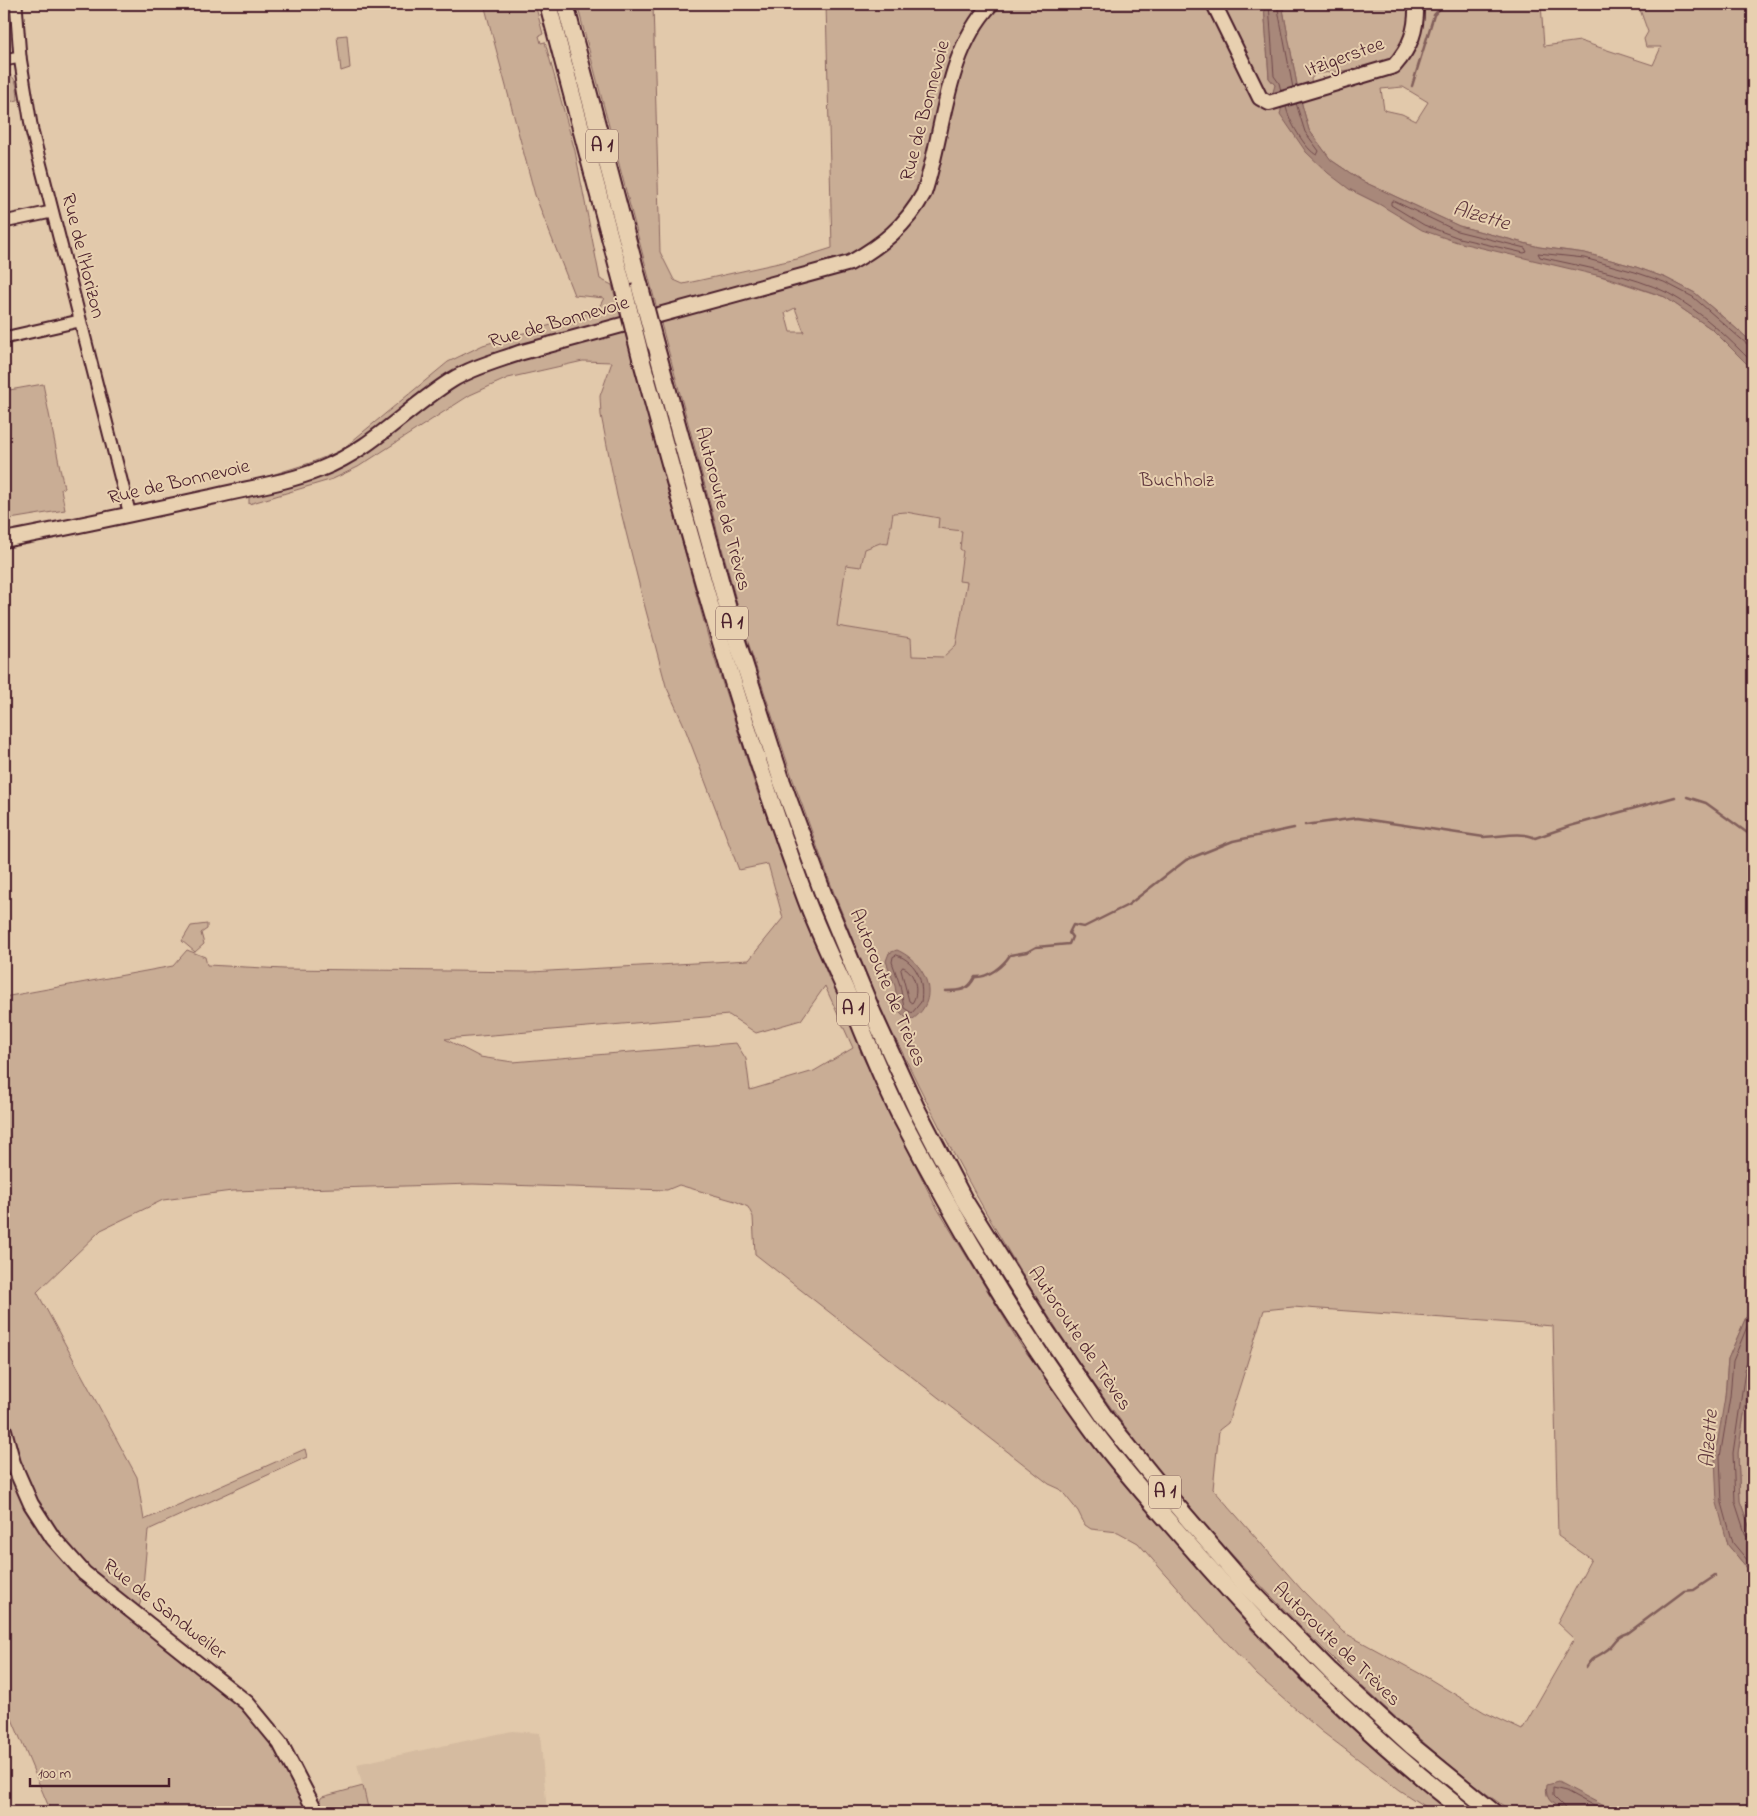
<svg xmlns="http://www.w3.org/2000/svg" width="1757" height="1816" viewBox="0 0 1757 1816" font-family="'Indie Flower',sans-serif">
	<rect width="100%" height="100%" fill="#e2c9ab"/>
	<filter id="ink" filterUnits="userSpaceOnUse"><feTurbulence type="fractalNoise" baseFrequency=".02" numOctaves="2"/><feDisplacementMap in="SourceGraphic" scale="10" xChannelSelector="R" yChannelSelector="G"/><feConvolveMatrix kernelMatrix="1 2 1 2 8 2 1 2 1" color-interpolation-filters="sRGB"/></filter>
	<g filter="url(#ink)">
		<g fill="#d5bba0">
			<path d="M 905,512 L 939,518 L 962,530 L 960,549 L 963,551 L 959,580 L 967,582 L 956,645 L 943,657 L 912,656 L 911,638 L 836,626 L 846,564 L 861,567 L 865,549 L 880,543 L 888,544 L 893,513 Z"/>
			<path d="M 512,1731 L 540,1733 L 547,1812 L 369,1812 L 357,1764 Z"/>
		</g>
		<g fill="#c9ad95" stroke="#8a6660" fill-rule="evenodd">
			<path d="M 484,4 L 535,4 L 543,34 L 539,36 L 541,43 L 545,42 L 575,151 L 600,279 L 612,285 L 710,644 L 757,791 L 829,979 L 877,1000 L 834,893 L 792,777 L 745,633 L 656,305 L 577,4 L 653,4 L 660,252 L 674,280 L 683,284 L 797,259 L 832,248 L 826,4 L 1264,4 L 1269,78 L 1275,85 L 1282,111 L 1349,189 L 1379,204 L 1665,297 L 1713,330 L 1753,370 L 1753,1301 L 1728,1359 L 1725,1397 L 1728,1545 L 1753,1575 L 1753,1812 C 1697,1812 1641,1812 1585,1812 C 1563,1812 1537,1816 1516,1812 C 1500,1809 1420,1740 1403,1724 C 1295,1625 1190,1518 1104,1398 C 1023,1285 955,1163 895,1037 L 860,1051 L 934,1203 L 1020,1344 L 1122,1481 L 1257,1636 L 1334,1712 L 1401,1772 L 1450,1812 L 1433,1812 L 1399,1790 L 1321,1731 L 1257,1675 L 1202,1616 L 1138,1543 L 1118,1532 L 1091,1529 L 1085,1525 L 1078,1511 L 1060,1489 L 1049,1484 L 755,1254 L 753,1217 L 748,1207 L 735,1201 L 679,1185 L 667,1190 L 473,1184 L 232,1191 L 163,1200 L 101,1230 L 37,1292 L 137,1477 L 144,1520 L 305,1449 L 307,1457 L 148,1530 L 142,1597 L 138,1610 L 219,1684 L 268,1733 L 311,1812 L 51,1812 L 4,1700 L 4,997 L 173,966 L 187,950 L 205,957 L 207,965 L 284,969 L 531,972 L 749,960 L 783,918 L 768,864 L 739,870 L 683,723 L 666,686 L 641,592 L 617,496 L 601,415 L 600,396 L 612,362 L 583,361 L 508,378 L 470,395 L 358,467 L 333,479 L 249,504 L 249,482 L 310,463 L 340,451 L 448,362 L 483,345 L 568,320 L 574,315 L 596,313 L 604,298 L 574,295 L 535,195 ZM 795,308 L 804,332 L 790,332 L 785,313 ZM 906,512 L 939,518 L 938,528 L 962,531 L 960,549 L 963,551 L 959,581 L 967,582 L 956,645 L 943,657 L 912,656 L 911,638 L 837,626 L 846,565 L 861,567 L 865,549 L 880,543 L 888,544 L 893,513 ZM 825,986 L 853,1048 L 814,1071 L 750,1090 L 746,1059 L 736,1043 L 513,1062 L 480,1057 L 445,1039 L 729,1015 L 756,1033 L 801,1020 ZM 1293,1307 L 1553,1326 L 1558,1536 L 1591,1559 L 1557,1623 L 1574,1639 L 1522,1730 L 1484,1712 L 1428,1678 L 1343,1632 L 1301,1589 L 1213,1489 L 1219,1430 L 1228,1423 L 1264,1310 Z"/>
			<path d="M 1282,4 L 1541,4 L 1544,46 L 1580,41 L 1653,65 L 1661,47 L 1646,47 L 1644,39 L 1648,32 L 1638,4 L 1753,4 L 1753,343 L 1695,293 L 1666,278 L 1636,267 L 1585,253 L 1539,247 L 1459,226 L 1362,181 L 1331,160 L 1309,130 L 1298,90 ZM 1349,70 L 1353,79 L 1312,86 L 1311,79 L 1315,74 ZM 1403,87 L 1428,102 L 1416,121 L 1402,114 L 1384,110 L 1381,89 Z"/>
			<path d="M 347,35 L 350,68 L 341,71 L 337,36 Z"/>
			<path d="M 4,74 C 18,74 17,89 18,100 L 4,103 Z"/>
			<path d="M 43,384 L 64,488 L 61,489 L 65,510 L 4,520 L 4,391 Z"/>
			<path d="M 207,924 L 207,929 L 201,933 L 204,944 L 195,952 L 182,941 L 191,926 Z"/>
			<path d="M 1753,1357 L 1753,1537 L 1740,1501 L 1738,1453 Z"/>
			<path d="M 363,1786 L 369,1812 L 321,1812 L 317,1804 L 322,1797 Z"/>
		</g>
		<g fill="#a8887a" stroke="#825e5a">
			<path d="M 1264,4 L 1282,4 L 1298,90 L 1309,130 L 1331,160 L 1362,181 L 1459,226 L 1539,247 L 1585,253 L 1636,267 L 1666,278 L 1695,293 L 1753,343 L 1753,370 L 1713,330 L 1665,297 L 1613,279 L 1457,242 L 1422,230 L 1379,204 L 1349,189 L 1328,173 L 1306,152 L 1280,114 C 1283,107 1280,95 1273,92 L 1275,85 L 1269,78 Z"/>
			<path d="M 897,950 C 925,962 942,998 913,1019 L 905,1017 L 899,1011 L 895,986 L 886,961 L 889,953 Z"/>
			<path d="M 1753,1301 L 1753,1357 L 1738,1453 L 1740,1501 L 1753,1537 L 1753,1575 L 1728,1545 L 1717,1503 L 1715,1457 L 1725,1397 L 1728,1359 Z"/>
			<path d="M 1558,1782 L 1606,1807 L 1613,1812 C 1593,1812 1540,1816 1547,1785 Z"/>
		</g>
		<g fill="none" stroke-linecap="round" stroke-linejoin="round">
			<g stroke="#70494b" stroke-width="1">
				<path d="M 1269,4 L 1274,76 L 1279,83 L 1281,91"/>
				<path d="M 1277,4 L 1293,88"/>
				<path d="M 1286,106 C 1287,118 1306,151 1317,155 L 1319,151 L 1305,132 L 1296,103"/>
				<path d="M 1394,201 L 1457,231 L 1525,248 L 1527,252 L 1524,253 L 1459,238 L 1424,225 L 1391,205 L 1391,202 Z"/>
				<path d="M 1753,346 L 1748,345 L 1693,297 L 1664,282 L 1635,272 L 1584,258 L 1538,253 L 1540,257 C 1579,266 1632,275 1668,293 C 1701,311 1727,337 1753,363"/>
				<path d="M 897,955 C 918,963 924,982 921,1002 L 912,1013 L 904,1008 L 900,985 L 892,962 L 893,957 Z"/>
				<path d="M 903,967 C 915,971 920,993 912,1003 L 909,1001 L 901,970 Z"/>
				<path d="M 1753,1312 L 1733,1361 L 1730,1397 L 1720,1457 L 1722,1503 L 1733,1543 L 1753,1567"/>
				<path d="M 1753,1359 L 1749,1360 L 1746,1364 L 1733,1453 L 1735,1502 L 1746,1536 L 1753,1540"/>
				<path d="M 1566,1812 L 1564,1807 L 1553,1796 L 1553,1788 L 1566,1791 L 1605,1812"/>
			</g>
			<g stroke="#825e5a" stroke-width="2.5">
				<path d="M 1412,86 L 1434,15 L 1444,4"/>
				<path d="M 1687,797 L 1706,803 L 1753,837"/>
				<path d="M 1305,825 L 1357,818 L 1484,837 C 1500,837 1521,831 1535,838 L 1570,826 L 1675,797"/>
				<path d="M 945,991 C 960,991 968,991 975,977 C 988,978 1003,966 1010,955 L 1027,952 L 1036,947 L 1069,944 L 1072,937 L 1069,933 L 1073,925 L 1084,927 L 1128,905 L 1186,860 L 1233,841 L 1294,828"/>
				<path d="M 1586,1667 C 1593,1656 1594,1659 1604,1652 C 1615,1646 1612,1638 1628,1633 L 1684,1591 L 1694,1590 L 1715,1576"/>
			</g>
			<g stroke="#4a1f2b" stroke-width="15">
				<g id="minor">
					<path d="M 16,4 L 20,57 L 32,131 L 130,515"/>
					<path d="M 4,60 L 20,57"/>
					<path d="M 4,222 L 51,212"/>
					<path d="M 4,338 L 79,321"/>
				</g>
			</g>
			<g stroke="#4a1f2b" stroke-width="18">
				<g id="major">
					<path d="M 1214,4 L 1260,98 L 1269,103 L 1394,66 C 1411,47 1417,29 1416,4"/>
					<path d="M 4,540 C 73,527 142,512 211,497 C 248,488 286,483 321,469 C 372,449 407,408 452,380 C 473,367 497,361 519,353 L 850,263 C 882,245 906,226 924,193 C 945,130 944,55 991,4"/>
					<path d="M 4,1430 L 13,1463 L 31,1504 L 53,1538 L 84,1573 L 247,1703 L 280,1743 L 316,1812"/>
				</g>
			</g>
			<g stroke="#4a1f2b" stroke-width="20">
				<g id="highway">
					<path d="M 548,4 L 623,286"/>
					<path d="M 565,4 L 640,287"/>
					<path d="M 655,344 L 736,638 L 782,782 L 824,896 L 873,1014 L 916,1108 L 964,1200 L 1046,1331 L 1106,1419 L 1170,1498 L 1246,1586 L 1330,1671 L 1412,1746 L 1493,1812"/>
					<path d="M 641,358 C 691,540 740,722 806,899 C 818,931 833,962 847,993 C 865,1035 881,1078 902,1119 C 957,1225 1019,1329 1090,1426 C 1118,1465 1151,1501 1183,1538 C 1269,1638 1361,1731 1465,1812"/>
				</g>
			</g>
			<use href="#minor" stroke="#e8d0b0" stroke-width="11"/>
			<use href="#major" stroke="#e8d0b0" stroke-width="14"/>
			<use href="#highway" stroke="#e8d0b0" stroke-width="16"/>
			<g stroke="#4a1f2b" stroke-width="20" stroke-linecap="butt">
				<g id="highway-bridge">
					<path d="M 623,286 L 641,358"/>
					<path d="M 640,287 L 655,344"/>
				</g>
			</g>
			<use href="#highway-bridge" stroke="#e8d0b0" stroke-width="16"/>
		</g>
	</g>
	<g text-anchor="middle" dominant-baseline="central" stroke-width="4" stroke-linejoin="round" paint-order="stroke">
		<g fill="#e8d0b0" stroke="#795453" stroke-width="1">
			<rect x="586" y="129.5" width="32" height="33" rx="4"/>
			<rect x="716" y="606.5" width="32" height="33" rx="4"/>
			<rect x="837" y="992.5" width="32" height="33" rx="4"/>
			<rect x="1149" y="1475.5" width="32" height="33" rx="4"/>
		</g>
		<g font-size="19" font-weight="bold" fill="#4a1f2b">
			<text x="602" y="146">A 1</text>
			<text x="732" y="623">A 1</text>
			<text x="853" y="1009">A 1</text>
			<text x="1165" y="1492">A 1</text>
		</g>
		<g font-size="20" fill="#4a1f2b" stroke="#e8d0b0">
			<text transform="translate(1345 58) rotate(-20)">Itzigerstee</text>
			<text transform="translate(926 111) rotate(-75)">Rue de Bonnevoie</text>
			<text transform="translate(82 256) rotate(76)">Rue de l'Horizon</text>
			<text transform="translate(559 323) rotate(-16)">Rue de Bonnevoie</text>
			<text transform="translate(179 483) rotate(-13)">Rue de Bonnevoie</text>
			<text transform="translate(722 509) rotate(75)">Autoroute de Trèves</text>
			<text transform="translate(887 988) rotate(67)">Autoroute de Trèves</text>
			<text transform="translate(1079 1339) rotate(56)">Autoroute de Trèves</text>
			<text transform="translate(164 1610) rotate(38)">Rue de Sandweiler</text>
			<text transform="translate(1336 1645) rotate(44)">Autoroute de Trèves</text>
		</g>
		<g font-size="20" fill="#5d343b" stroke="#e8d0b0">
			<text x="1177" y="481">Buchholz</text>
		</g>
		<g font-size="21" font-style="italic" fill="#5d343b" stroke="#e8d0b0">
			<text transform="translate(1481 217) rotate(16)">Alzette</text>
			<text transform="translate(1710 1439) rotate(-86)">Alzette</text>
		</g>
	</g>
	<rect width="1757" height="1816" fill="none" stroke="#e8d0b0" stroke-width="20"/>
	<rect x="10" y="10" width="1737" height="1796" fill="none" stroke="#4a1f2b" stroke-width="2" filter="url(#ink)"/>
	<path d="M30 1778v8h139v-8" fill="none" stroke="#4a1f2b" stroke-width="2.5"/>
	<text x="38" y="1778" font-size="15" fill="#4a1f2b" stroke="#e8d0b0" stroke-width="4" paint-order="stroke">100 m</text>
</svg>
